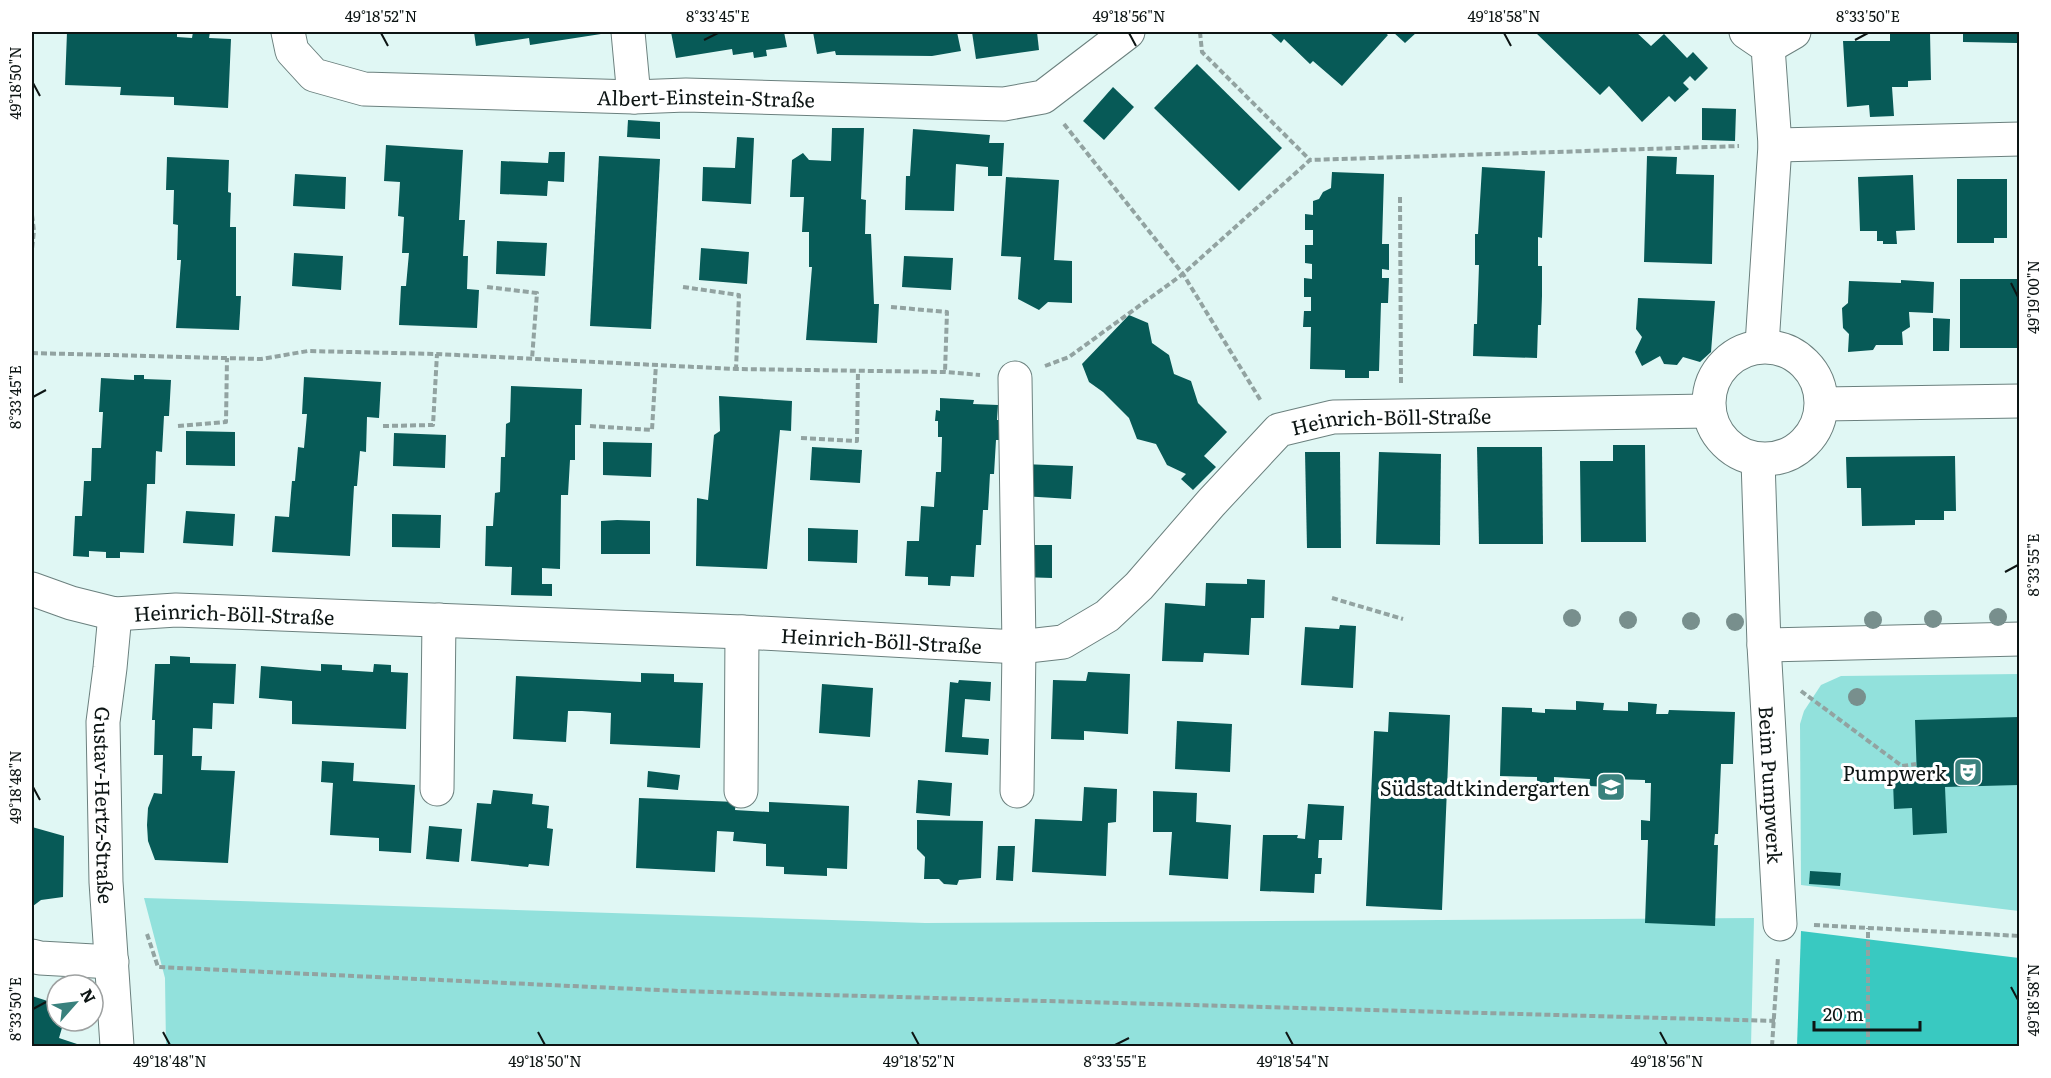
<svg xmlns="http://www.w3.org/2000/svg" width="2051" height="1078" viewBox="0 0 2051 1078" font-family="Literata,serif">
	<rect width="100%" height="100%" fill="#e0f7f4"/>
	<g fill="#92e1dc">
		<path d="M 2019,674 L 2019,911 L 1801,885 L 1800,724 L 1804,711 L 1821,685 L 1841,676 Z"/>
		<path d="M 144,898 L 925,923 L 1754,918 L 1751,1046 L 166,1046 L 165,978 Z"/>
	</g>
	<path fill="#39c9c1" d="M 1801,931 L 2019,958 L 2019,1046 L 1797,1046 Z"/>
	<g fill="#075a57">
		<path d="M 67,32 L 177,32 L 177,37 L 192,38 L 193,32 L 210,32 L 209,38 L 231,39 L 228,108 L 174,105 L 174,97 L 120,95 L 121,87 L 65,85 Z"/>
		<path d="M 474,32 L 601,32 L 601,34 L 530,45 L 529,38 L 476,46 Z"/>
		<path d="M 671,32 L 784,32 L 787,47 L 766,50 L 767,56 L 754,58 L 753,52 L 733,55 L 732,49 L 676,58 Z"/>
		<path d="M 813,32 L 957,32 L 961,51 L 932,56 L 836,55 L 835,51 L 817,54 Z"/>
		<path d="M 972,32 L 1037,32 L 1039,50 L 976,59 Z"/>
		<path d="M 1269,32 L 1384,32 L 1388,35 L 1342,86 L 1313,61 L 1310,64 L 1284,39 L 1281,43 Z"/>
		<path d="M 1393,32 L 1417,32 L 1405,43 Z"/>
		<path d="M 1535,32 L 1636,32 L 1651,46 L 1664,34 L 1687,58 L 1693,52 L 1708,68 L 1695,81 L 1690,76 L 1683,83 L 1689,89 L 1675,102 L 1669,96 L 1642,122 L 1609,86 L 1600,95 Z"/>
		<path d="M 1890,32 L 1930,32 L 1931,80 L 1908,81 L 1908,87 L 1892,87 L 1894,116 L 1870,117 L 1869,105 L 1847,107 L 1843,41 L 1890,41 Z"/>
		<path d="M 1963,32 L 2017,32 L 2017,43 L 1963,42 Z"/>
		<path d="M 1197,64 L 1282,148 L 1239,191 L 1154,108 Z"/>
		<path d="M 1113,87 L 1134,107 L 1104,140 L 1083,121 Z"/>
		<path d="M 1702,108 L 1736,109 L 1735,141 L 1702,140 Z"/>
		<path d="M 628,120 L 660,122 L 660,139 L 627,137 Z"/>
		<path d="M 832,128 L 864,128 L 861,199 L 866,200 L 865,234 L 871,234 L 874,304 L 879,304 L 877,343 L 806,340 L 812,267 L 809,267 L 809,232 L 802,232 L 804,197 L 790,197 L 792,160 L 803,153 L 809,160 L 831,161 Z"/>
		<path d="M 913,129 L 990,135 L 989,143 L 1004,143 L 1002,176 L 988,176 L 988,167 L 956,164 L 954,211 L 905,210 L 906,176 L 910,176 Z"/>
		<path d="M 737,137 L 754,138 L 751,204 L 702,201 L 703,167 L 735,168 Z"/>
		<path d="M 386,145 L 463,150 L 459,220 L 465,220 L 463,256 L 468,256 L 467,289 L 479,290 L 477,328 L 399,325 L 401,286 L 406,286 L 409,253 L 402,253 L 404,217 L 398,216 L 400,182 L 384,181 Z"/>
		<path d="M 549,152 L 565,152 L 564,182 L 548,181 L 547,196 L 500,194 L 501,161 L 548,163 Z"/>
		<path d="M 599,156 L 660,159 L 651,329 L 590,326 Z"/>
		<path d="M 1647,156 L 1677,157 L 1676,174 L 1714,175 L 1712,264 L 1644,262 Z"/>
		<path d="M 167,157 L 229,160 L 228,192 L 231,193 L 230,227 L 236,227 L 236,296 L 241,296 L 239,330 L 176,328 L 181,260 L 177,260 L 178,225 L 173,224 L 174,190 L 166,190 Z"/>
		<path d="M 1482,167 L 1545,171 L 1542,238 L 1538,237 L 1538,266 L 1542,266 L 1542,296 L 1541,325 L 1538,325 L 1537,358 L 1473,356 L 1474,324 L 1477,324 L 1479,265 L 1475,265 L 1475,234 L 1478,234 Z"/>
		<path d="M 1332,172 L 1384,174 L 1382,244 L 1389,244 L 1389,270 L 1382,269 L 1382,278 L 1389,278 L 1388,303 L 1381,303 L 1379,371 L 1369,371 L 1369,378 L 1345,378 L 1345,370 L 1310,369 L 1311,327 L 1303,327 L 1304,311 L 1311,311 L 1311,297 L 1304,297 L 1304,278 L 1312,279 L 1312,264 L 1305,263 L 1305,245 L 1313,245 L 1313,230 L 1305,230 L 1305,214 L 1313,215 L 1313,201 L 1319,199 L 1323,192 L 1331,188 Z"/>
		<path d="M 295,174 L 346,177 L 345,209 L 293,206 Z"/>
		<path d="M 1913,175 L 1915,230 L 1896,231 L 1897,244 L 1883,244 L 1883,241 L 1877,241 L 1877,231 L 1860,231 L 1858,177 Z"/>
		<path d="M 1006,177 L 1059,180 L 1054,260 L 1072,261 L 1072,303 L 1048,302 L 1039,310 L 1018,299 L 1021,257 L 1001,256 Z"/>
		<path d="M 1957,179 L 2007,179 L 2007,238 L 1994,238 L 1994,243 L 1957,243 Z"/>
		<path d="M 497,241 L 547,243 L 545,276 L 496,274 Z"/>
		<path d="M 701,248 L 749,252 L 747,284 L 699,280 Z"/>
		<path d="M 294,253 L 343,256 L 341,290 L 292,286 Z"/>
		<path d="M 904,256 L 953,258 L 951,290 L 902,287 Z"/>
		<rect x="1960" y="279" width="59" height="69"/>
		<path d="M 1901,280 L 1934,282 L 1933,313 L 1909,312 L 1910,327 L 1902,332 L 1903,345 L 1876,345 L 1873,350 L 1848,352 L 1849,334 L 1843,328 L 1842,308 L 1848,303 L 1849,281 L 1901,283 Z"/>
		<path d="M 1638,298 L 1715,301 L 1711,352 L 1700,362 L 1683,357 L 1677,365 L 1664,364 L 1660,356 L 1642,366 L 1635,352 L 1642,337 L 1636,329 Z"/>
		<path d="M 1129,315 L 1148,323 L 1152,343 L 1169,355 L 1174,374 L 1191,381 L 1198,403 L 1227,432 L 1204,456 L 1216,467 L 1193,490 L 1181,479 L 1186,474 L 1167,465 L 1156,444 L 1137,439 L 1129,418 L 1103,392 L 1089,382 L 1082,364 Z"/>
		<path d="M 1933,318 L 1950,319 L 1949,351 L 1933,351 Z"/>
		<path d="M 134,375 L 144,375 L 144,379 L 171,380 L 169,416 L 164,416 L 162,452 L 156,451 L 155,484 L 147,484 L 144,553 L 120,552 L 120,558 L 106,558 L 106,552 L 89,551 L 89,557 L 73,556 L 75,516 L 82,516 L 84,481 L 91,481 L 92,448 L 101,448 L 103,412 L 99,412 L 101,378 L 134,380 Z"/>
		<path d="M 304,377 L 381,382 L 379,418 L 367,417 L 366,452 L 360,451 L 357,486 L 354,486 L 350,556 L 272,552 L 275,516 L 289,517 L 292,481 L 295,481 L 298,447 L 304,448 L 307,414 L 302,414 Z"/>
		<path d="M 511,386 L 582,389 L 581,425 L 575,425 L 575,460 L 570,460 L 568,495 L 561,495 L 560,569 L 542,568 L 542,584 L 552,584 L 552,596 L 511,595 L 512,567 L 485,566 L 486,526 L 493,526 L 495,493 L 500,492 L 501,457 L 505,457 L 506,424 L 510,422 Z"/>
		<path d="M 719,396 L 792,401 L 791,431 L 780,430 L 767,569 L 696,566 L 697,498 L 708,500 L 714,435 L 720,431 Z"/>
		<path d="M 940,398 L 974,400 L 973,404 L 998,405 L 997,420 L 1003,420 L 1002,440 L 996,440 L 994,474 L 990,474 L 988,510 L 983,510 L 981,545 L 976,545 L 974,577 L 951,576 L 950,586 L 928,585 L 928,577 L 905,576 L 907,541 L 919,541 L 921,506 L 934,507 L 936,472 L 941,472 L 942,437 L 938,437 L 938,421 L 935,421 L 936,410 L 940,411 Z"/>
		<path d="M 186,431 L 235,432 L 235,466 L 186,465 Z"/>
		<path d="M 394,433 L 446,435 L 445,468 L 393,466 Z"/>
		<path d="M 603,442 L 652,443 L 651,477 L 603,475 Z"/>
		<path d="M 1613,445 L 1645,445 L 1646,542 L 1581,542 L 1580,461 L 1613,461 Z"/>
		<path d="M 812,447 L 862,450 L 860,483 L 810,480 Z"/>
		<path d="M 1477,447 L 1542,447 L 1543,544 L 1479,544 Z"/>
		<path d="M 1305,452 L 1340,452 L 1341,548 L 1307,548 Z"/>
		<path d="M 1379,452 L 1441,454 L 1440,545 L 1376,544 Z"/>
		<path d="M 1955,456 L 1956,511 L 1944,511 L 1944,520 L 1915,520 L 1915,525 L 1862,526 L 1861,488 L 1847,488 L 1846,457 Z"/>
		<path d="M 1023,464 L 1073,466 L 1071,499 L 1022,496 Z"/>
		<path d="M 186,511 L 235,514 L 233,546 L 183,543 Z"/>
		<path d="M 392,514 L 441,515 L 440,548 L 392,547 Z"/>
		<path d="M 617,520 L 650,521 L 650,554 L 601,554 L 601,521 Z"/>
		<path d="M 808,528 L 858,530 L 857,563 L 808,561 Z"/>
		<path d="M 1021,545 L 1052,545 L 1052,578 L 1021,577 Z"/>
		<path d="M 1247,579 L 1265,580 L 1264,618 L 1251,618 L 1249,655 L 1204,653 L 1203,662 L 1162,661 L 1165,603 L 1205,606 L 1206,583 L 1247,584 Z"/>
		<path d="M 1340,625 L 1356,626 L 1353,688 L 1301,685 L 1305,627 L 1339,629 Z"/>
		<path d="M 170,656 L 190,657 L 190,663 L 236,664 L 234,704 L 213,703 L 212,729 L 193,728 L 192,756 L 202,756 L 201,770 L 235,771 L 228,863 L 155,860 L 148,841 L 147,825 L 148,808 L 154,793 L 162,794 L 163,755 L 154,755 L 155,720 L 152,720 L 155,664 L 170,664 Z"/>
		<path d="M 321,664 L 342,665 L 342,670 L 373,672 L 374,664 L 391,665 L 391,672 L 408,673 L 406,729 L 292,724 L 292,701 L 259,698 L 261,666 L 321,671 Z"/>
		<path d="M 1088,672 L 1130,674 L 1128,734 L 1084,731 L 1084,740 L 1051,739 L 1053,680 L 1086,681 Z"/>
		<path d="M 641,673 L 674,674 L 674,682 L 703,683 L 700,748 L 610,744 L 611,713 L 582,711 L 568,711 L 566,742 L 513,739 L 516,676 L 641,682 Z"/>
		<path d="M 959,680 L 991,682 L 990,701 L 965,699 L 962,737 L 989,739 L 988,755 L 945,752 L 950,682 L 958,683 Z"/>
		<path d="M 822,684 L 873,688 L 870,737 L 819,733 Z"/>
		<path d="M 1576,701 L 1604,703 L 1603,710 L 1628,711 L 1628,702 L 1657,704 L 1656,714 L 1668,714 L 1669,710 L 1735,712 L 1733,764 L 1721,764 L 1718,834 L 1715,834 L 1714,845 L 1718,845 L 1715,926 L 1645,923 L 1648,840 L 1641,840 L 1641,820 L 1650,821 L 1651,783 L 1645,783 L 1645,780 L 1610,779 L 1609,787 L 1589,786 L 1590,779 L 1554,777 L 1554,784 L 1537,783 L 1537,777 L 1500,776 L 1502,707 L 1532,708 L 1532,712 L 1545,713 L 1545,709 L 1576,710 Z"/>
		<path d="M 1389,712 L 1450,715 L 1442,910 L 1366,906 L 1374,731 L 1388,732 Z"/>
		<path d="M 2019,717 L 2019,785 L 1945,787 L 1947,833 L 1913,835 L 1912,808 L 1894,809 L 1893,781 L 1917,779 L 1915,720 Z"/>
		<path d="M 1177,721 L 1232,724 L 1230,772 L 1175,769 Z"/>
		<path d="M 322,761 L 354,763 L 353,781 L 415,785 L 411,853 L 379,851 L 379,838 L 330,835 L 333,783 L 321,782 Z"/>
		<path d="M 648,771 L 680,775 L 678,790 L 647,787 Z"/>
		<path d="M 918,780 L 952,783 L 950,816 L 916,813 Z"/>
		<path d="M 1084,787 L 1117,789 L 1116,822 L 1108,823 L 1106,876 L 1032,872 L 1035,819 L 1082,821 Z"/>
		<path d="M 493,790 L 533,794 L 532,804 L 549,806 L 547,828 L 553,829 L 549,866 L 529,864 L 528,867 L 471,861 L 477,803 L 491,804 Z"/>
		<path d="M 1153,791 L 1197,793 L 1196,822 L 1231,825 L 1228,879 L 1169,875 L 1172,832 L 1153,832 Z"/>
		<path d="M 639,798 L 736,802 L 735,810 L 769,812 L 769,802 L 849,806 L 847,869 L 827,868 L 827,876 L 784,874 L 784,867 L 766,866 L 766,844 L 733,841 L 734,832 L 717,831 L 715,872 L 636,868 Z"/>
		<path d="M 1308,804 L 1344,806 L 1342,840 L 1319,840 L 1318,858 L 1322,858 L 1321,874 L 1315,874 L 1314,893 L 1260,891 L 1263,835 L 1298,835 L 1297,838 L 1305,839 Z"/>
		<path d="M 917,820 L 983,821 L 981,878 L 959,880 L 957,885 L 944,884 L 939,879 L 924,879 L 925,857 L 917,849 Z"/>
		<path d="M 429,826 L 462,829 L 459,862 L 426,859 Z"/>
		<path d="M 32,827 L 64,836 L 63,897 L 41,900 L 33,906 L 32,905 Z"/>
		<path d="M 998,846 L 1015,846 L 1013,881 L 996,880 Z"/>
		<path d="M 1810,871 L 1841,873 L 1840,886 L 1809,884 Z"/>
		<path d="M 32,996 L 57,1004 L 57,1021 L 64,1021 L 59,1038 L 83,1046 L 32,1046 Z"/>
	</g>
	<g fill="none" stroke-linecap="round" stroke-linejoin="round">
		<g stroke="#6b807e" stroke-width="35">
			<g id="minor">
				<path id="s1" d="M 288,32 L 292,51 L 314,75 L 364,89 L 634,97 L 686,95 L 1004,104 L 1043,97 L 1128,32"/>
				<path d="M 628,32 L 634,97"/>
				<path d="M 1746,32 L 1768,47 L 1775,145 L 1762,345"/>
				<path d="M 1768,47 L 1794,32"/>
				<path d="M 1775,145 L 2020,139"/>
				<circle cx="1765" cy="403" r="56"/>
				<path d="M 1015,378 L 1019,647 L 1017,791"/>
				<path d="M 1822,404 L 2020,401"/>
				<path d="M 1758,460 L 1764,645 L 2020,639"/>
				<path id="s2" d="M 32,589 L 71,603 L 115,614 L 176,610 L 742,632 L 1019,647 L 1063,642 L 1107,616 L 1139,586 L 1211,503 L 1279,430 L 1333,417 L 1708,411"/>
				<path id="s3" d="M 115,614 L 110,668 L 103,722 L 106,882 L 117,1046"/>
				<path id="s4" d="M 1764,645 L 1780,924"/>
				<path d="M 437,789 L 439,620"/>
				<path d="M 741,791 L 742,632"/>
				<path d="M 32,956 L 40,958 L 112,962"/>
			</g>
		</g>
		<g stroke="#92a3a1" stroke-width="4" stroke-dasharray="6 3" stroke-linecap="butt">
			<path d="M 1200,32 L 1202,52 L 1310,160"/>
			<path d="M 1064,124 L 1183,274 L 1261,401"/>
			<path d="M 1400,197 L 1401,383"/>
			<path d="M 32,215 L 34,231 L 32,249"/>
			<path d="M 487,287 L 537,293 L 532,359"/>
			<path d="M 683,287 L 739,295 L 736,369"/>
			<path d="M 891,307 L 947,312 L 945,372"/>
			<path d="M 32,353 L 261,359 L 308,351 L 437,354 L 736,369 L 945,372 L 980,375"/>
			<path d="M 1045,366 L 1069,357 L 1183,274 L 1310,160 L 1739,146"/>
			<path d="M 178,426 L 226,422 L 227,358"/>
			<path d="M 383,426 L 433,425 L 437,354"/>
			<path d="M 590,426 L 652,430 L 656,364"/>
			<path d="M 801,438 L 857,441 L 858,371"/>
			<path d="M 1332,598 L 1403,619"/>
			<path d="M 1801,691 L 1902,766 L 1916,764"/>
			<path d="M 1814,925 L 2020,936"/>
			<path d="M 147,934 L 158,967 L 680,991 L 1775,1021"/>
			<path d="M 1772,1046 L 1778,957"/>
			<path d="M 1868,1046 L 1868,928"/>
		</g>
		<use href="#minor" stroke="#fff" stroke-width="33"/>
	</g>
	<g fill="#788f8d">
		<circle cx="1998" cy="617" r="9"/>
		<circle cx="1572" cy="618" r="9"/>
		<circle cx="1933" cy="619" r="9"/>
		<circle cx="1628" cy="620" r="9"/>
		<circle cx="1873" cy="620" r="9"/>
		<circle cx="1691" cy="621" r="9"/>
		<circle cx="1735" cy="622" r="9"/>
		<circle cx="1857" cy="697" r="9"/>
	</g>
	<path fill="none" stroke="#0d1514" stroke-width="2" d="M 381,33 L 388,46M 1129,33 L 1136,46M 1504,33 L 1511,46M 704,40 L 718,33M 1855,40 L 1868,33M 33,83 L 40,96M 2011,283 L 2018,297M 33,397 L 46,390M 2005,572 L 2018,565M 33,787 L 40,800M 2011,987 L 2018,1000M 33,1009 L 46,1002M 163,1032 L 170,1045M 538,1032 L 545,1045M 912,1032 L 919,1045M 1286,1032 L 1293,1045M 1660,1032 L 1667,1045M 1115,1045 L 1129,1038"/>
	<defs>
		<g id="theatre-square" transform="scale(1.5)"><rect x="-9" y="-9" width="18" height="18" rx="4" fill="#39817d" stroke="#fff"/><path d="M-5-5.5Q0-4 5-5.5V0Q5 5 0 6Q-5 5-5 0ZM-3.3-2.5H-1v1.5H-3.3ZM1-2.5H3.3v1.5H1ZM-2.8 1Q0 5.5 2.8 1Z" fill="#fff"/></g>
		<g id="school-square" transform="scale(1.5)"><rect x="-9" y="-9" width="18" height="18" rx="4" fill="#39817d" stroke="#fff"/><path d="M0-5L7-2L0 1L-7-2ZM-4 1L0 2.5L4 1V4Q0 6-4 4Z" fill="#fff"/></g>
	</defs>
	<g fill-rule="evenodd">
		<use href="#theatre-square" x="1968" y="772"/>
		<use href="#school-square" x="1611" y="787"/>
	</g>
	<g text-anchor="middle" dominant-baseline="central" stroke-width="6" stroke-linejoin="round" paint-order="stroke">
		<g font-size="20" fill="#0d1514" stroke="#fff">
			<text stroke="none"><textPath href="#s1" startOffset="446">Albert-Einstein-Straße</textPath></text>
			<text stroke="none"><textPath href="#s2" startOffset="1454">Heinrich-Böll-Straße</textPath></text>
			<text stroke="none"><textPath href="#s2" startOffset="206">Heinrich-Böll-Straße</textPath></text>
			<text stroke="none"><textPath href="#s2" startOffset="854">Heinrich-Böll-Straße</textPath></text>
			<text stroke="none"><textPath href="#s4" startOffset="140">Beim Pumpwerk</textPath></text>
			<text stroke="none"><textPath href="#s3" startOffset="192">Gustav-Hertz-Straße</textPath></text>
		</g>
		<g font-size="20" fill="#0d1514" stroke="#fff" text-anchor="end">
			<text x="1947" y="772">Pumpwerk</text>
			<text x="1590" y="787">Südstadtkindergarten</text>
		</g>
	</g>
	<rect width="2051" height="1078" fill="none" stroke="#ffffff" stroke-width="66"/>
	<g transform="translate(75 1003) rotate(62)"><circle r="28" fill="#ffffff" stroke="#9ea1a1" stroke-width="1.5"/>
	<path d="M0-4.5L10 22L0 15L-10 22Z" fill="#39817d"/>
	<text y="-9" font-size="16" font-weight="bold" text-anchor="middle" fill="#0d1514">N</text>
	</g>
	<path d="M1814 1021v9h106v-9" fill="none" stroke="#0d1514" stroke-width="3"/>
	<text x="1823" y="1021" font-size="18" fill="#0d1514" stroke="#ffffff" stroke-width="4.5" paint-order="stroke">20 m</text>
	<rect x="33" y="33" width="1985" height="1012" fill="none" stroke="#0d1514" stroke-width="2"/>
	<g font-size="15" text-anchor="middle" fill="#0d1514">
		<text x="381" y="22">49°18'52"N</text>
		<text x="718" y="22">8°33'45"E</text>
		<text x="1129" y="22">49°18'56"N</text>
		<text x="1504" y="22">49°18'58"N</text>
		<text x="1868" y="22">8°33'50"E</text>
		<text transform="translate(16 83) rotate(-90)" y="5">49°18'50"N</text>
		<text transform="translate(2034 297) rotate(-90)" y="5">49°19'00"N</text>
		<text transform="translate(16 397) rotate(-90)" y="5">8°33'45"E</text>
		<text transform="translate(2034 565) rotate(-90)" y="5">8°33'55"E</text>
		<text transform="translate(16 787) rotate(-90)" y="5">49°18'48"N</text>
		<text transform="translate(2034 1000) rotate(-90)" y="5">49°18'58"N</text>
		<text transform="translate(16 1009) rotate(-90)" y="5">8°33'50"E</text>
		<text x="170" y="1067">49°18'48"N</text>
		<text x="545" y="1067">49°18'50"N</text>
		<text x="919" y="1067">49°18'52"N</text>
		<text x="1115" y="1067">8°33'55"E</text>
		<text x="1293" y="1067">49°18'54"N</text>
		<text x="1667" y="1067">49°18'56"N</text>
	</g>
</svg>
